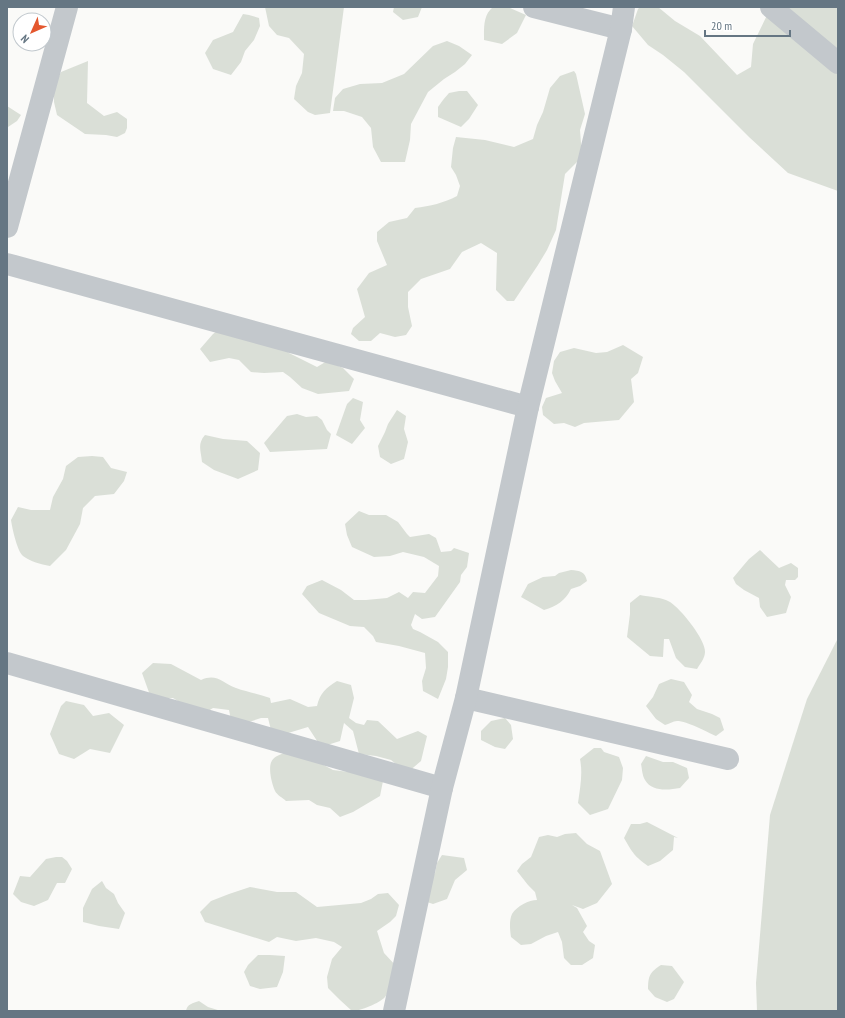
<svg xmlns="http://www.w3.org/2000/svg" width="845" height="1018" viewBox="0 0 845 1018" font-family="'PT Sans Narrow',sans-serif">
	<rect width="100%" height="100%" fill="#fafaf8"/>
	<g fill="#dadfd7">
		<path d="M 265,7 L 344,7 L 330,113 L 315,115 L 308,112 L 294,99 L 296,86 L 302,73 L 304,54 L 289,38 L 277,35 L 269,26 Z"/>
		<path d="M 394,7 L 422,7 L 418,17 L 403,20 L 393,12 Z"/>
		<path d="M 493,7 L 510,8 L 526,15 L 517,33 L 502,44 L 484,40 C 484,28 483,15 493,7 Z"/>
		<path d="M 640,7 L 658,7 L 675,21 L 700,36 L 737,75 L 751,67 L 753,44 L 771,7 L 838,7 L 838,86 L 837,92 L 838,99 L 838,191 L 788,173 L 749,137 L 684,72 L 663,55 L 648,45 L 632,26 L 638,9 Z"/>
		<path d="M 243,14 L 249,15 L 259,18 L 260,26 L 254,40 L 245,51 L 241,62 L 231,75 L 213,69 L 205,53 L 213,40 L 233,32 Z"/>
		<path d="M 447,41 L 459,46 L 472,55 L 465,64 L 455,72 L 444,79 L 428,92 L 411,124 L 410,140 L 405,162 L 381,162 L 373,147 L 371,128 L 362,117 L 344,111 L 333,111 L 335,98 L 343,89 L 360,84 L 382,83 L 404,74 L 433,46 Z"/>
		<path d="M 88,61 L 87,103 L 104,116 L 117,112 L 127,119 L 127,128 L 125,133 L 117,137 L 106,135 L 85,134 L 57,115 L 54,102 L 54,86 L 61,72 Z"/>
		<path d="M 574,71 L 576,74 L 585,114 L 580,130 L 582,157 L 565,174 L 556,230 L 547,250 L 538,265 L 514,301 L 507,301 L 496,290 L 497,253 L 481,243 L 462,252 L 450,269 L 421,279 L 408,292 L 408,307 L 412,326 L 406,335 L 395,337 L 380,333 L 371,341 L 359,341 L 351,334 L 353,328 L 365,317 L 357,289 L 369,273 L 387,265 L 377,241 L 377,232 L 389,222 L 407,218 L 415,208 C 430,206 444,203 457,196 L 460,186 L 456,175 L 451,167 L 453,148 L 456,137 L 485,140 L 514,147 L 533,139 L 537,125 L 543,112 L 550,88 L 560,76 Z"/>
		<path d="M 459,91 L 467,91 L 478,105 L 469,119 L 461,127 L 438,117 L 438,107 L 443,100 L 449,93 Z"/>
		<path d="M 7,106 L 21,115 L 17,121 L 8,127 L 7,126 Z"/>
		<path d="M 226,324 L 277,338 L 289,353 L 317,367 L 327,361 L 343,368 L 354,379 L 349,391 L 318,394 L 302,388 L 290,377 L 283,372 L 264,373 L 251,372 L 239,360 L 229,358 L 210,362 L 200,349 L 213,334 Z"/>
		<path d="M 623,345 L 643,357 L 638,373 L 631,379 L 634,402 L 619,420 L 584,423 L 575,427 L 564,423 L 554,424 L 543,415 L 542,407 L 546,398 L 562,393 L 555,381 L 552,373 L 554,361 L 560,352 L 574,348 L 596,353 L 607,352 Z"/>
		<path d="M 353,398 L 363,402 L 360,420 L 365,428 L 352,444 L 336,435 L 347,404 Z"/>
		<path d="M 397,410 L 406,416 L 404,429 L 408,442 L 404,459 L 391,464 L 380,457 L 378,446 L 385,432 L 388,424 Z"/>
		<path d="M 297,414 L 306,417 L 317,416 L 322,420 L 327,430 L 331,434 L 327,449 L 270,452 L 264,443 L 287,416 Z"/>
		<path d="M 205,435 L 223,439 L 247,441 L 260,453 L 258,470 L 238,479 L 214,470 L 202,462 C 201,451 197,444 205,435 Z"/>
		<path d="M 92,456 L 103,457 L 111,468 L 127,472 L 124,481 L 114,494 L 95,496 L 83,508 L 80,524 L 66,550 L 50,566 C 40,564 31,562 23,556 C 17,551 12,527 11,520 L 18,507 L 31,510 L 50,510 L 53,497 L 63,479 L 66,466 L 78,457 Z"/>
		<path d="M 359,511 L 369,515 L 386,515 L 398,522 L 407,534 L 410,537 L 429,534 L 436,538 L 441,552 L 451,551 L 454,548 L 469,553 L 467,567 L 461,575 L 460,582 L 435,617 L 422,619 L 415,614 L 411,625 L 413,629 L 420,632 L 438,642 L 448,652 L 448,667 L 446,679 L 438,699 L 423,691 L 422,681 L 426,668 L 425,653 L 399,646 L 376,642 L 373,636 L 364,627 L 350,626 L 319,613 L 302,594 L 307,586 L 322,580 L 341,590 L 354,600 L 366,600 L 387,598 L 399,592 L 408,598 L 413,592 L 425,593 L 438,576 L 439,566 L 424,557 L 403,552 L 390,556 L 374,557 L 352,547 L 347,535 L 345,524 Z"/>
		<path d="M 760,550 L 779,568 L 791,563 L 798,568 L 798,577 L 795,580 L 786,580 L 785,585 L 791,597 L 786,613 L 767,617 L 760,607 L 759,598 L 744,590 L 736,584 L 733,578 L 743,566 L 749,559 Z"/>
		<path d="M 571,570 C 580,571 585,571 587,581 L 580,586 L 571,589 C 565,601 557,606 544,610 L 521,597 L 528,584 L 543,577 L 555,576 L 559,573 Z"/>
		<path d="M 640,595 C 650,597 661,597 670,602 C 680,608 706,640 705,652 C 705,658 700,664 697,669 L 685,667 L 676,658 L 669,639 L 664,639 L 663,657 L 650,656 L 627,637 L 630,614 L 630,603 Z"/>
		<path d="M 838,638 L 838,1011 L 757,1011 L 756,983 L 770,815 L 807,699 Z"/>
		<path d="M 153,663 L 171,664 L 201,680 C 217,673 222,683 236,688 C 247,692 259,694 270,698 L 271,703 L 290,699 L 308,707 L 317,706 C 320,693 326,688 337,681 L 351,685 L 354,698 L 349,718 L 356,723 L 364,725 L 367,720 L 378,721 L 397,739 L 418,731 L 427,736 L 421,761 L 407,773 L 391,760 L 376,756 L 359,754 L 353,731 L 344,723 L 340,741 L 321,747 L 308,727 L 285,734 L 272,734 L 268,718 L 261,718 L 246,723 L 231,720 L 229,710 L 213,708 L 197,718 L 184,705 L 173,698 L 151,698 L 142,673 Z"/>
		<path d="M 671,679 L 684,682 L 692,695 L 689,702 L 697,709 L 712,714 L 720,718 L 724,730 L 716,736 C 707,732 687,721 677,721 C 673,721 669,724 665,725 L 656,719 L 646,706 L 653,697 L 659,684 Z"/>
		<path d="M 66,701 L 84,705 L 93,716 L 109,713 L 124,725 L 110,753 L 90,749 L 74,759 L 59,754 L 50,734 L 61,706 Z"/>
		<path d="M 505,718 L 511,725 L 513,739 L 505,749 L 495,747 L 481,740 L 481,731 L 491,721 Z"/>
		<path d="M 594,748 L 601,748 L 604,752 L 619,757 L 623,768 L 622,780 L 608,809 L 590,815 L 578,803 C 580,788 583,774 580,759 Z"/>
		<path d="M 289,752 L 316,761 L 333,770 L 349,772 L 383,781 L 380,796 L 353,812 L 340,817 L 330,808 L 317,805 L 309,800 L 286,801 C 283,798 277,795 275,791 C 273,787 272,782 271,778 C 268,760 272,756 289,752 Z"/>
		<path d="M 646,756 L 663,762 L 673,762 L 687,768 L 689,778 L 680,788 C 668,790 652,792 645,780 C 642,775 642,768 641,764 Z"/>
		<path d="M 647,822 L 678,838 L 674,837 L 673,850 L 660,861 L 648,866 C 635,857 632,852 624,838 L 631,824 L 640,824 Z"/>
		<path d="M 576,833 L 587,844 L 600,851 L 612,884 L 597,903 L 583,909 L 572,905 L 577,908 L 587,926 L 583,932 L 589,941 L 595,945 L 593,958 L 582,965 L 571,965 L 564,958 L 562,942 L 558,932 L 546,936 L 531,944 L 521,945 L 511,937 C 510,930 509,920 512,914 C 517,906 529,900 537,900 L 535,892 L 528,885 L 517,871 L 522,864 L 531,857 L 539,837 L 548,835 L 557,837 L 565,834 Z"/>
		<path d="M 442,855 L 464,858 L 467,870 L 455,880 L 447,899 L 433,904 L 424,901 L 426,887 L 435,873 L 437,863 Z"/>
		<path d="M 56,857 L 62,857 L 67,861 L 72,869 L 65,883 L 57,883 L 48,900 L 34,906 L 21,902 L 13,894 L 20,876 L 30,877 L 46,859 Z"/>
		<path d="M 102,881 L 106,888 L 114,894 L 118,903 L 125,913 L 119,929 L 99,926 L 83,922 L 83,908 L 92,889 Z"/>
		<path d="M 250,887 L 277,892 L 296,892 L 317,907 L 361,903 L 371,899 L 378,894 L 388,893 L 399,905 L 396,916 L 390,922 L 377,931 L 384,953 L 397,967 C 395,976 391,990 385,997 C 380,1003 360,1011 352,1011 L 340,1000 L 328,988 L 327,977 L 332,959 L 342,947 L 334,942 L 316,938 L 296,941 L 277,937 L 269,942 L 205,922 L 200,912 L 211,901 L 229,894 Z"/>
		<path d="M 258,955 L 270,955 L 285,956 L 283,972 L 277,987 L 260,989 L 250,986 L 244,972 L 248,965 Z"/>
		<path d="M 661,965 L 672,966 L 684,982 L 674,999 L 667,1002 L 655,997 L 648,989 C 648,976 650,972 661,965 Z"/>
		<path d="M 199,1001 L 208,1007 L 221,1011 L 186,1011 C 187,1004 193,1003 199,1001 Z"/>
	</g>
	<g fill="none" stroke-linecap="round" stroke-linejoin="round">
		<g stroke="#c3c8cc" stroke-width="22">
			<path d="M 534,7 L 621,29"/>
			<path d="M 771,7 L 838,63"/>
			<path d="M 7,227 L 67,7"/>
			<path d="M 7,264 L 528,407"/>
			<path d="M 7,663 L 442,788"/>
			<path d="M 466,698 L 728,759"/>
			<path d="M 394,1011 L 442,788 L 466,698 L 528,407 L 621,29 L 624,7"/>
		</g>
	</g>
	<rect width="845" height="1018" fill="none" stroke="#657683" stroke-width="16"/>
	<g transform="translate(32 32) rotate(225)"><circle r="19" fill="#ffffff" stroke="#c1c8cd"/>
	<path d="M0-3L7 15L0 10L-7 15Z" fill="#e4572e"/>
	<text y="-6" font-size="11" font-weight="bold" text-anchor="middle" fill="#657683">N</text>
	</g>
	<path d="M705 30v6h85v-6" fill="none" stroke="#657683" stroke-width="2"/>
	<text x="711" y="30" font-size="12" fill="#657683" stroke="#ffffff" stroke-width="3" paint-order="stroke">20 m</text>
</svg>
